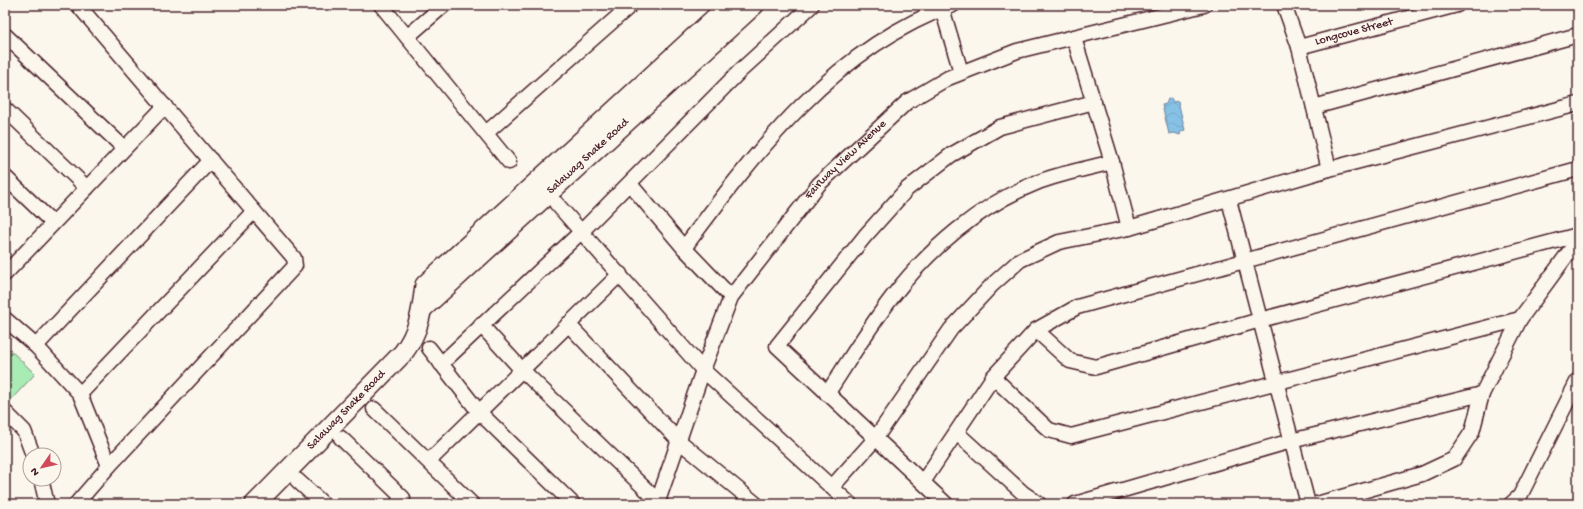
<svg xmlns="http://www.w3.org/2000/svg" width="1583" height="509" viewBox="0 0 1583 509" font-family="'Gochi Hand',sans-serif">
	<defs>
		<pattern id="water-waves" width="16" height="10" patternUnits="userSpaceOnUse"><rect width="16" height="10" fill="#86c2e6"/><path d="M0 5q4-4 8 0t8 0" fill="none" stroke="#75a6c5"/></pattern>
	</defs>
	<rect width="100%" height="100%" fill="#fbf7ec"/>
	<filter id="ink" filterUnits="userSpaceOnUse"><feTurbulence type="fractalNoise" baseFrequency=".025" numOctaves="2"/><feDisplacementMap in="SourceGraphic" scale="8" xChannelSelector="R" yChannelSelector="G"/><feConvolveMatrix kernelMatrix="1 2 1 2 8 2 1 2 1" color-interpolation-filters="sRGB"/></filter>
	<g filter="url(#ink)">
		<path fill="#a8ebb5" stroke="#798570" d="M 5,345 L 35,374 L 7,404 L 5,402 Z"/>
		<path fill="url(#water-waves)" stroke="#6e819b" d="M 1171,98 L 1173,102 L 1178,101 L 1185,130 L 1181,131 L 1180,135 L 1174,133 L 1169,134 L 1162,105 L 1166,104 L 1168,99 Z"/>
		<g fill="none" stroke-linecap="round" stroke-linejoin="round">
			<g stroke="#4a1f2b" stroke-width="17">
				<g id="minor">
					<path d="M 381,5 L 509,162"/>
					<path d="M 941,5 L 961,72"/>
					<path d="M 1284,5 L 1299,47 L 1329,169"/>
					<path d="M 5,35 L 124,148"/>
					<path d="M 407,37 L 444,5"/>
					<path d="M 1074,38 L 1112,162 L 1129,228"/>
					<path id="s1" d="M 1299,47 L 1457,5"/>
					<path d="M 1314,107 L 1578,35"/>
					<path d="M 5,109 L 87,188"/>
					<path d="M 486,133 L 631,5"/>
					<path d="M 5,177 L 53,223"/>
					<path d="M 630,184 L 684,248 L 731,297"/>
					<path d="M 1229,200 L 1308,504"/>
					<path d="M 556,203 L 703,370 L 850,504"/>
					<path d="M 684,248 C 757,150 835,47 953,5"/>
					<path d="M 5,274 L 165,106"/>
					<path d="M 5,319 L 36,346 L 80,394 L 109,466"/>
					<path d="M 568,324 L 679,441 L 756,504"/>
					<path d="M 481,325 L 522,370 L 661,504"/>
					<path d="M 1036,330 L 1070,361 L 1096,367 L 1260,320 L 1578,235"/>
					<path d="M 36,346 L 211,160"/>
					<path d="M 429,348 L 479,412 L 573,504"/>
					<path d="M 441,364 L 582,231 L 740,71 L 812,5"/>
					<path d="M 993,377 L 1049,430 L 1071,436 L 1520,319"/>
					<path d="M 80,394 L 254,211"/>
					<path d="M 827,394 C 848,362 869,327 893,296 C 929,249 980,205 1036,183 C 1060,173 1087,169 1112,162"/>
					<path d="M 374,409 L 472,504"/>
					<path d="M 5,412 L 24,431 L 33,455"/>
					<path d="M 957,433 L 1023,493 L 1039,504"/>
					<path d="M 341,438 L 403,498 L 397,504"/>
					<path d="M 429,461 L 620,274"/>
					<path d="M 41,479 L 47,504"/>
					<path d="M 297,480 L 323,504"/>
					<path d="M 923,482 L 993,377 L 1036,330 L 1077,307 L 1578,169"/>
					<path d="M 832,487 L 875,439 L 951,329 L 992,285 L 1020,260 L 1059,242 L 1129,228 L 1329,169 L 1578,104"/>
					<path d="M 76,504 L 109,466 L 295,266 L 294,258 L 78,5"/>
					<path id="s2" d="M 657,504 L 703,370 L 731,297 L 819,184 L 907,102 L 948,78 L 1017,51 L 1204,5"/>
					<path d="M 946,504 L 777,346 L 865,236 L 907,189 L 951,155 L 1000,127 L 1094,102"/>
					<path d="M 1075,504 L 1291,441 L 1482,394"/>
					<path d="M 1317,504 L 1422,474 L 1454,459 L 1472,432 L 1482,394 L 1520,319 L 1578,240"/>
					<path d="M 1511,504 L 1520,496 L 1578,380"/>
				</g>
			</g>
			<g stroke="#4a1f2b" stroke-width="22">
				<g id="secondary">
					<path id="s3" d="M 423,308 L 754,5"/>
					<path id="s4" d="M 255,504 L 403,353 C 419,332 422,311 425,285 L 729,5"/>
				</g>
			</g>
			<use href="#minor" stroke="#fbf7ec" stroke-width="14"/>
			<use href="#secondary" stroke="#fbf7ec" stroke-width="19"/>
		</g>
	</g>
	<g text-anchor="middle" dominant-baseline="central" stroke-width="3.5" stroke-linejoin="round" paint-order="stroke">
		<g font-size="12" fill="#4a1f2b" stroke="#fbf7ec">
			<text stroke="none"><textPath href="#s1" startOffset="57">Longcove Street</textPath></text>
			<text stroke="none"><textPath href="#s3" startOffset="224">Salawag Snake Road</textPath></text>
			<text stroke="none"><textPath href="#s2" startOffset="399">Fairway View Avenue</textPath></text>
			<text stroke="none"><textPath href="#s4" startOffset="131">Salawag Snake Road</textPath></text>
		</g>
	</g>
	<rect width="1583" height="509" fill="none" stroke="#fbf7ec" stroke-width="20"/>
	<rect x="10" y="10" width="1563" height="489" fill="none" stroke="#4a1f2b" stroke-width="1.5" filter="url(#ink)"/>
	<g transform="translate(42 467) rotate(236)"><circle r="19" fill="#fbf7ec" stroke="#b4a19f"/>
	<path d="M0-3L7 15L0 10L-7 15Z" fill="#d1495b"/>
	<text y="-6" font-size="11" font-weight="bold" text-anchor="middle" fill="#4a1f2b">N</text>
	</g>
</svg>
